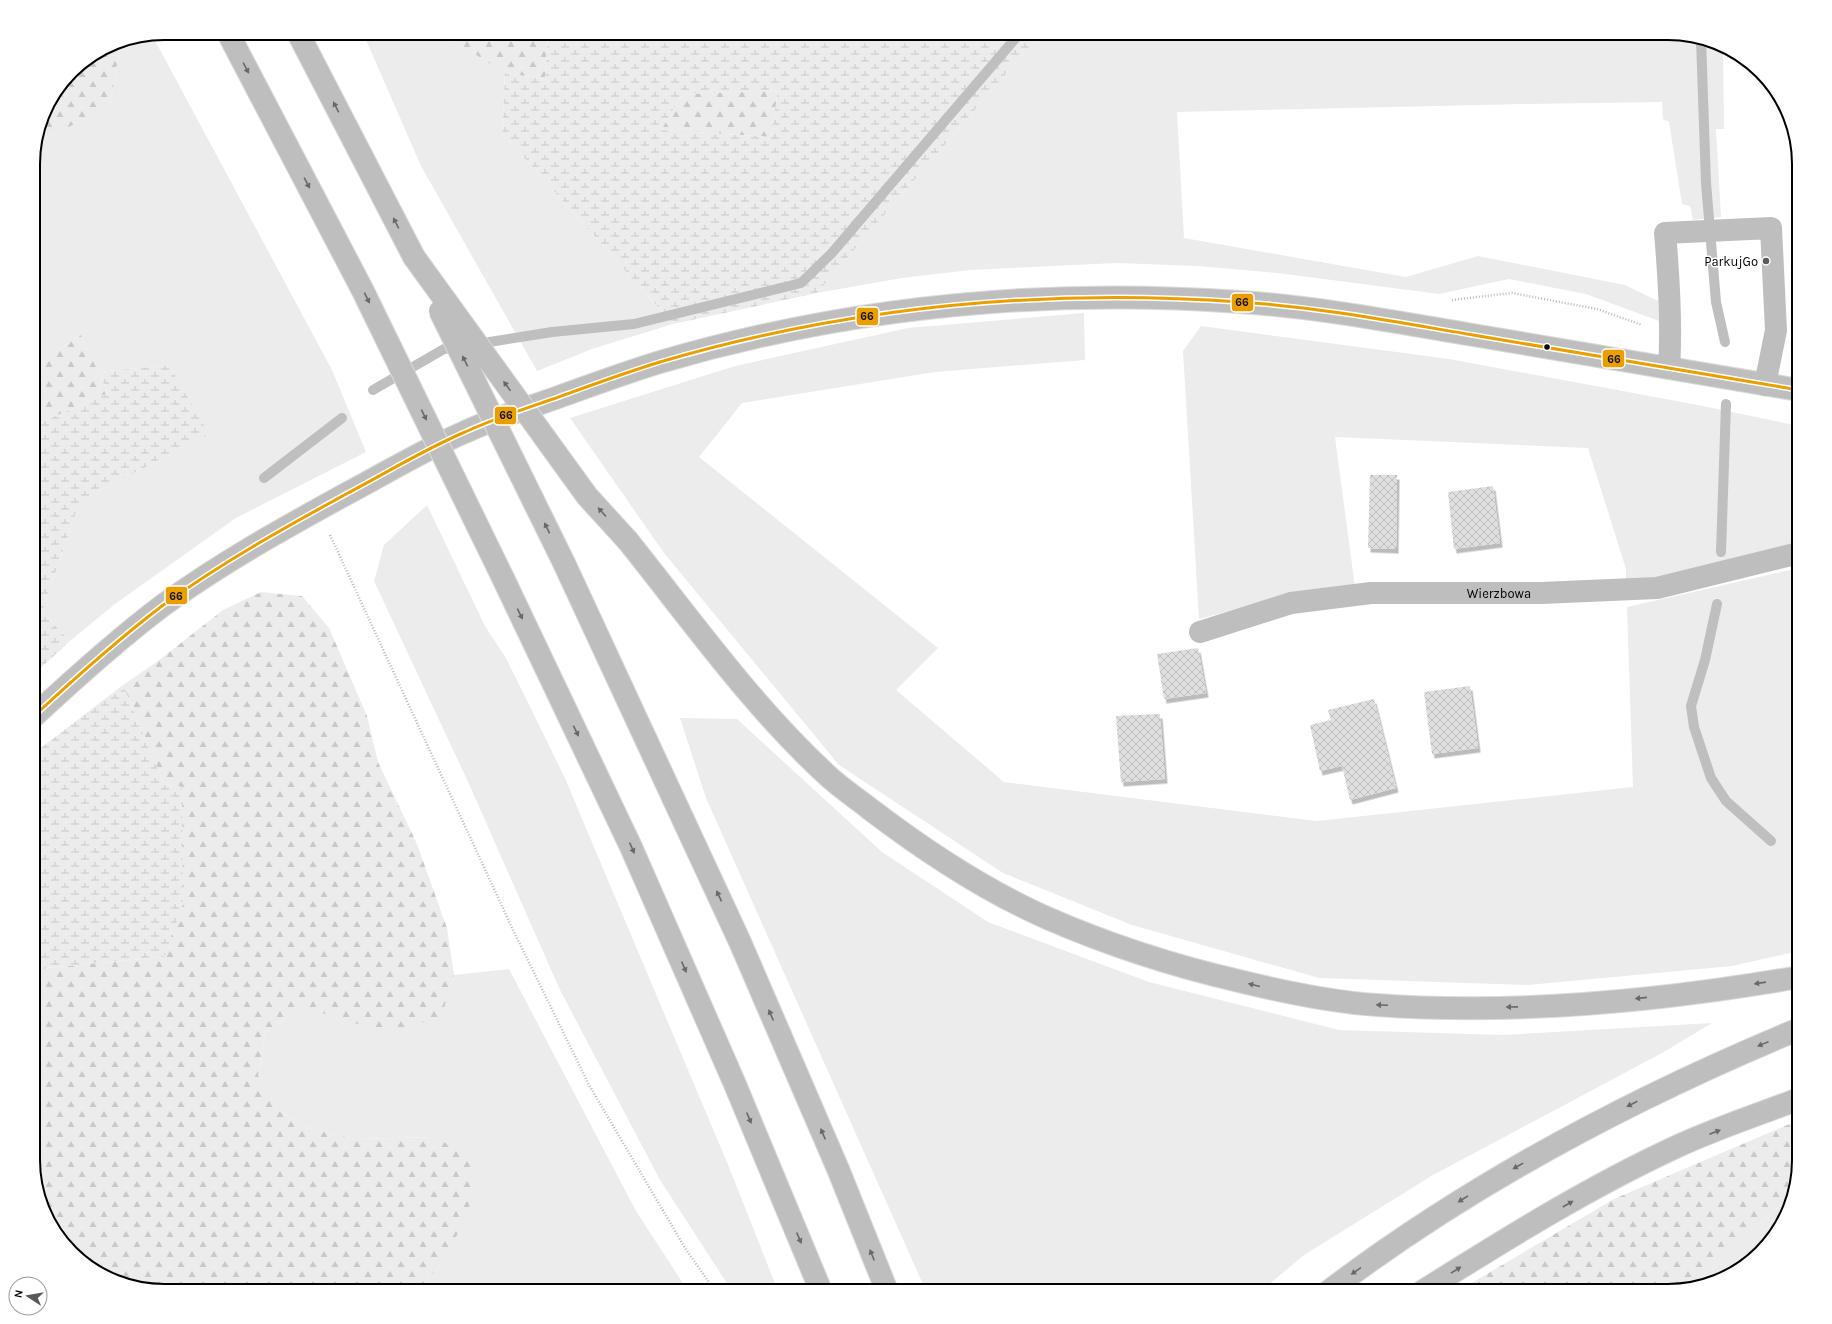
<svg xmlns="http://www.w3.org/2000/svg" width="1832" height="1324" viewBox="0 0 1832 1324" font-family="Karla,sans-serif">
	<defs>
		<pattern id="forest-firs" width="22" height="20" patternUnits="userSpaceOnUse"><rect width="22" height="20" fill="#ececec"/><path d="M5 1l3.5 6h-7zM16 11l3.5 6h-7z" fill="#c9c9c9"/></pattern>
		<pattern id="wetland-marsh" width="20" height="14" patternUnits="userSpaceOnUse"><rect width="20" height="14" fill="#ececec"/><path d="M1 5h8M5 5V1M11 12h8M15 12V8" fill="none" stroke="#c9c9c9"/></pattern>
		<pattern id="building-cross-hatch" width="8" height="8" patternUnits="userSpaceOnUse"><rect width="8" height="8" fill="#dfdfdf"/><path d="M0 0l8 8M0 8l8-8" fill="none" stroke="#bebebe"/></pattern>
		<filter id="shadow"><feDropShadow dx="2.5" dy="4.5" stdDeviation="0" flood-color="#0004"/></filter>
	</defs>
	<rect width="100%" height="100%" fill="#fff"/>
	<g fill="#ececec">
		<path d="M 363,33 L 441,33 L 505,73 L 502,133 L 673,324 L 592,349 L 537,371 L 421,166 Z"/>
		<path d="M 1041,33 L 1668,33 L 1710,40 L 1723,47 L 1724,129 L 1716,129 L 1721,217 L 1693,220 L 1690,206 L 1682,204 L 1669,122 L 1663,119 L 1662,102 L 1525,104 L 1177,112 L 1184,238 L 1406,277 L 1478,256 L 1625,285 L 1658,301 L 1659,321 L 1586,294 L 1509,279 L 1439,294 L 1278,273 L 1197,266 L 1117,263 L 970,270 L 902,278 L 817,293 Z"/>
		<path d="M 152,35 L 332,370 L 366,452 L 236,518 L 115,604 L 70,641 L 42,612 L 80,501 L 208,434 L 169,365 L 98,372 L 81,335 L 33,368 L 33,156 L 37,141 L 109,109 L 121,42 Z"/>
		<path d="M 1084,313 L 1085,360 L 935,372 L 742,403 L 699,457 L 938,648 L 896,690 L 1004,782 L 1317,821 L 1633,787 L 1627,607 L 1799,568 L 1799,951 L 1732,966 L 1528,985 L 1319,978 L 1132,925 L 1003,873 L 839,765 L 664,553 L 570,418 L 735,366 L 908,328 Z"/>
		<path d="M 1201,326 L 1449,359 L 1698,405 L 1799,426 L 1799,546 L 1679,576 L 1626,582 L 1626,569 L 1588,448 L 1335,437 L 1355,587 L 1285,596 L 1199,619 L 1183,351 Z"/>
		<path d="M 427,505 L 485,626 L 506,658 L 564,776 L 729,1167 L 778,1291 L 732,1291 L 660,1180 L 560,990 L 469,784 L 374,581 L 384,545 Z"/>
		<path d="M 33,657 L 44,665 L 33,675 Z"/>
		<path d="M 680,718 L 737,719 L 882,852 L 988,922 L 1149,982 L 1339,1030 L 1503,1035 L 1712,1023 L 1662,1053 L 1433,1175 L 1304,1255 L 1261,1291 L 926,1291 L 706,798 Z"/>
		<path d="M 509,969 L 636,1211 L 688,1291 L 420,1291 L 449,1252 L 437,1137 L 355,1139 L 315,1130 L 278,1111 L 258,1075 L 265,1033 L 303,1006 L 347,1022 L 441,1018 L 454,975 Z"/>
		<path d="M 1793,1194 L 1792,1202 L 1772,1239 L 1726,1277 L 1698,1284 L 1743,1238 Z"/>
	</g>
	<g fill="url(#forest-firs)">
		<path d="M 441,33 L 544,33 L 548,37 L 545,79 L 505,73 Z"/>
		<path d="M 121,42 L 109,109 L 37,141 L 43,114 L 72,71 L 114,43 Z"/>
		<path d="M 778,90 L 771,137 L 661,130 L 683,94 Z"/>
		<path d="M 81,335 L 108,393 L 33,426 L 33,368 Z"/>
		<path d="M 261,592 L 302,596 L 329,628 L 367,716 L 378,762 L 417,844 L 447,928 L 454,975 L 441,1018 L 393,1030 L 347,1022 L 303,1006 L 265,1033 L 258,1075 L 278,1111 L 315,1130 L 355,1139 L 437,1137 L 473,1162 L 469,1209 L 449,1252 L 420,1291 L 164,1291 L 122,1284 L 85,1264 L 47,1218 L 33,1168 L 33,975 L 47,968 L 164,957 L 182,787 L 164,784 L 123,685 L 158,661 L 223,610 Z"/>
		<path d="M 1799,1120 L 1799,1160 L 1793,1194 L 1743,1238 L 1698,1284 L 1668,1291 L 1458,1291 L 1614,1199 Z"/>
	</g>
	<g fill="url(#wetland-marsh)" fill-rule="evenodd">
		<path d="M 544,33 L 1041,33 L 817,293 L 673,324 L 502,133 L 505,73 L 545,79 L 548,37 ZM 778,90 L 771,137 L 661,130 L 683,94 Z"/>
		<path d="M 169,365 L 209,434 L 80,501 L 42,612 L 70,641 L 44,665 L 33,657 L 33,426 L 108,393 L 98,372 Z"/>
		<path d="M 123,685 L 164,784 L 182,787 L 183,904 L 164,957 L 47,968 L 33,975 L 33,754 Z"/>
	</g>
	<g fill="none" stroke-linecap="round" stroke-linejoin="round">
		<g stroke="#bfbfbf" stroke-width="10">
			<path d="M 1701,39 L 1706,183 L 1716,302 L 1725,342"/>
			<path d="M 477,344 L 552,332 L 634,324 L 801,283 L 831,254 L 1020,33"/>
			<path d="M 373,390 L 444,349 L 460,347"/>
			<path d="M 264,478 L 342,418"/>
			<path d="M 1721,552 L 1726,404"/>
			<path d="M 1717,604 L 1705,660 L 1691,706 L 1694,727 L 1711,778 L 1726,801 L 1771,841"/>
		</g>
	</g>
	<g fill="url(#building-cross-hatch)" filter="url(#shadow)">
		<path d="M 1370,475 L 1397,475 L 1396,549 L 1368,548 Z"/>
		<path d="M 1493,486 L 1500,543 L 1454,549 L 1448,492 Z"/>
		<path d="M 1198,648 L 1206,693 L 1164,699 L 1157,654 Z"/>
		<path d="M 1470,686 L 1478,748 L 1432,754 L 1424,692 Z"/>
		<path d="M 1374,699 L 1396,788 L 1350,800 L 1342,766 L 1320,771 L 1310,725 L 1331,720 L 1328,710 Z"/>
		<path d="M 1160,714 L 1165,779 L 1121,782 L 1116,716 Z"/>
	</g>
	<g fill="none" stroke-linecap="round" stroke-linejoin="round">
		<g stroke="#dbdbdb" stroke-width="24">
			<path id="major" d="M 33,717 C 75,678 117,640 162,606 C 221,563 284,528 348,493 C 386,473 425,449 465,432 C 493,419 524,409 553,399 C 589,386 624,373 660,362 C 848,307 1045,288 1240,302 C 1318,307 1396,322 1473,335 C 1582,353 1690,372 1799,390"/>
		</g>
		<g stroke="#dbdbdb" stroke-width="24">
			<g id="highway">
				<path d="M 298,33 L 414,257"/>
				<path d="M 628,541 C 692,621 752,706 828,776 C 841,788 856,798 870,809 C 925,851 984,890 1047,918 C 1109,945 1174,966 1239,981 C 1284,992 1330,1002 1377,1005 C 1517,1015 1661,1001 1799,977"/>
				<path d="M 564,563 L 740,942 L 838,1169 L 887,1291"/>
				<path d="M 503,578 L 631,847 L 734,1082 L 821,1291"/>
				<path d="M 1329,1291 C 1473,1182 1632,1098 1799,1029"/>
				<path d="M 1423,1291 C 1506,1239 1589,1187 1678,1146 C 1717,1128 1759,1114 1799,1099"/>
			</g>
		</g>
		<g stroke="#b9b9b9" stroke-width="2.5" stroke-dasharray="1 2" stroke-linecap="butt">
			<path d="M 1452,300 L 1512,293 L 1597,309 L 1642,325"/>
			<path d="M 330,535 L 514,932 L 589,1085 L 685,1248 L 715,1291"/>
		</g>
		<g stroke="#bebebe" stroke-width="22">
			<path d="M 1669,368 C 1672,323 1669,278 1665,233 L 1771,228 L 1776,330 L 1765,385"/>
			<path id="s1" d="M 1200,632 L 1291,603 L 1371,593 L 1541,593 L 1657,588 L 1799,553"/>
		</g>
		<use href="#major" stroke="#bebebe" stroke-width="22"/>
		<use href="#highway" stroke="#bebebe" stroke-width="22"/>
		<g stroke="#dbdbdb" stroke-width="24" stroke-linecap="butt">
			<g id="highway-bridge">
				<path d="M 228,33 L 363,291 L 503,578"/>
				<path d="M 414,257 L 587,496 L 628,541"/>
				<path d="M 440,311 L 564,563"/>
			</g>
		</g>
		<use href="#highway-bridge" stroke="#bebebe" stroke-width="22"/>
		<g stroke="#fff" stroke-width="6">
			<path id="bus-1" d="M 33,717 C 75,678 117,640 162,606 C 221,563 284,528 348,493 C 386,473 425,449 465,432 C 493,419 524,409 553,399 C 589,386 624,373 660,362 C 848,307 1045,288 1240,302 C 1318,307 1396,322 1473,335 C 1582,353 1690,372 1799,390"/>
		</g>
		<use href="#bus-1" stroke="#eb9e00" stroke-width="3"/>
	</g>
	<defs><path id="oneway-solid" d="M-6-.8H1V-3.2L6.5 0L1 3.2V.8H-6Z"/></defs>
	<g fill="#686868">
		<use href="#oneway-solid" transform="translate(246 68) rotate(62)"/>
		<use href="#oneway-solid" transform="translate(336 107) rotate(-117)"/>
		<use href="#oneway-solid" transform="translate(307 183) rotate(62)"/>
		<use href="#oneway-solid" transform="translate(396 223) rotate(-117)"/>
		<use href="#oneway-solid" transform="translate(367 298) rotate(64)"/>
		<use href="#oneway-solid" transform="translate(465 361) rotate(-116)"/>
		<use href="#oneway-solid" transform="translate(507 386) rotate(-126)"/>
		<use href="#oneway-solid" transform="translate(424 415) rotate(64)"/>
		<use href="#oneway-solid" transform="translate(602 512) rotate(-132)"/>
		<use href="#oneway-solid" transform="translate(547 528) rotate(-116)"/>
		<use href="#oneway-solid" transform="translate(520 614) rotate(64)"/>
		<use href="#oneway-solid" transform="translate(576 731) rotate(64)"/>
		<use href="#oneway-solid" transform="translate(632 848) rotate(66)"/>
		<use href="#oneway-solid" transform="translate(719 896) rotate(-115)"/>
		<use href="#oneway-solid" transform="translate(684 967) rotate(66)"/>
		<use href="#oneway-solid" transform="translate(1760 983) rotate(172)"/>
		<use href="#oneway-solid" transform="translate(1254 985) rotate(-166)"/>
		<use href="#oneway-solid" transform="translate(1641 998) rotate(174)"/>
		<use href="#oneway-solid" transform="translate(1382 1005) rotate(-178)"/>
		<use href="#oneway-solid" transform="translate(1512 1007) rotate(179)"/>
		<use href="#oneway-solid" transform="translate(771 1015) rotate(-113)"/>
		<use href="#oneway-solid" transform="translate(1763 1044) rotate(158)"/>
		<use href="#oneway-solid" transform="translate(1632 1104) rotate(153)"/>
		<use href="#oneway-solid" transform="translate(749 1118) rotate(67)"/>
		<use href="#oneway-solid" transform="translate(1715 1132) rotate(-21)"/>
		<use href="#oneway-solid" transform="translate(823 1134) rotate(-113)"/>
		<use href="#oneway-solid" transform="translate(1518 1166) rotate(151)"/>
		<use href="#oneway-solid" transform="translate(1463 1199) rotate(148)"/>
		<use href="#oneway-solid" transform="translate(1568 1204) rotate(-30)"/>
		<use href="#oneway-solid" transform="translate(799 1238) rotate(67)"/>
		<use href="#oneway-solid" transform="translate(872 1255) rotate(-112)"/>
		<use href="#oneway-solid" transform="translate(1456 1270) rotate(-32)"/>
		<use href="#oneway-solid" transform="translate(1356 1271) rotate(145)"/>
	</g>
	<circle fill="#595959" stroke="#fff" stroke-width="1.5" cx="1766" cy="261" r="4"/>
	<circle fill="#000" stroke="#fff" stroke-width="1.5" cx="1547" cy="347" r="3.5"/>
	<g text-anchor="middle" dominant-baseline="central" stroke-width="3" stroke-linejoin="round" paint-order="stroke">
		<g font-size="13" fill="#000" stroke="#fff" text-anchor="end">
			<text x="1758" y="261">ParkujGo</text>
		</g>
		<g font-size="13" fill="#000" stroke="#fff">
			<text stroke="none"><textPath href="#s1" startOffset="304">Wierzbowa</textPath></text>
		</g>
	</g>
	<path d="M0 0H1832V1324H0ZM164 40H1668A124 124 0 0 1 1792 164V1160A124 124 0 0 1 1668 1284H164A124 124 0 0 1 40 1160V164A124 124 0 0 1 164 40Z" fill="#fff" fill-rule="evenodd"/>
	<path fill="none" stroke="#000" stroke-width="2" d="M164 40H1668A124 124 0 0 1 1792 164V1160A124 124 0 0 1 1668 1284H164A124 124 0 0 1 40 1160V164A124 124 0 0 1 164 40Z"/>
	<g stroke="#fff" stroke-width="1.5">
		<rect x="1231" y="293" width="23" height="19" rx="4" fill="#eb9e00"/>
		<rect x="856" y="307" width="23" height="19" rx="4" fill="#eb9e00"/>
		<rect x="1602" y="349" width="23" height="19" rx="4" fill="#eb9e00"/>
		<rect x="494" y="406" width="23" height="19" rx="4" fill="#eb9e00"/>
		<rect x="165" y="586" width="23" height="19" rx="4" fill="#eb9e00"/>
	</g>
	<g font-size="11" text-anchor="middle" font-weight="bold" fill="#111">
		<text x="1242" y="306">66</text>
		<text x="867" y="320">66</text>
		<text x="1614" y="363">66</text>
		<text x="506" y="419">66</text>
		<text x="176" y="600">66</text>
	</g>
	<g transform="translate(28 1296) rotate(282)"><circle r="19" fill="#ffffff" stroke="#999999"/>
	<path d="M0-3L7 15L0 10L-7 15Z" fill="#595959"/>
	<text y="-6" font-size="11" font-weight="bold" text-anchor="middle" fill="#000000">N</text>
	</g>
</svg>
